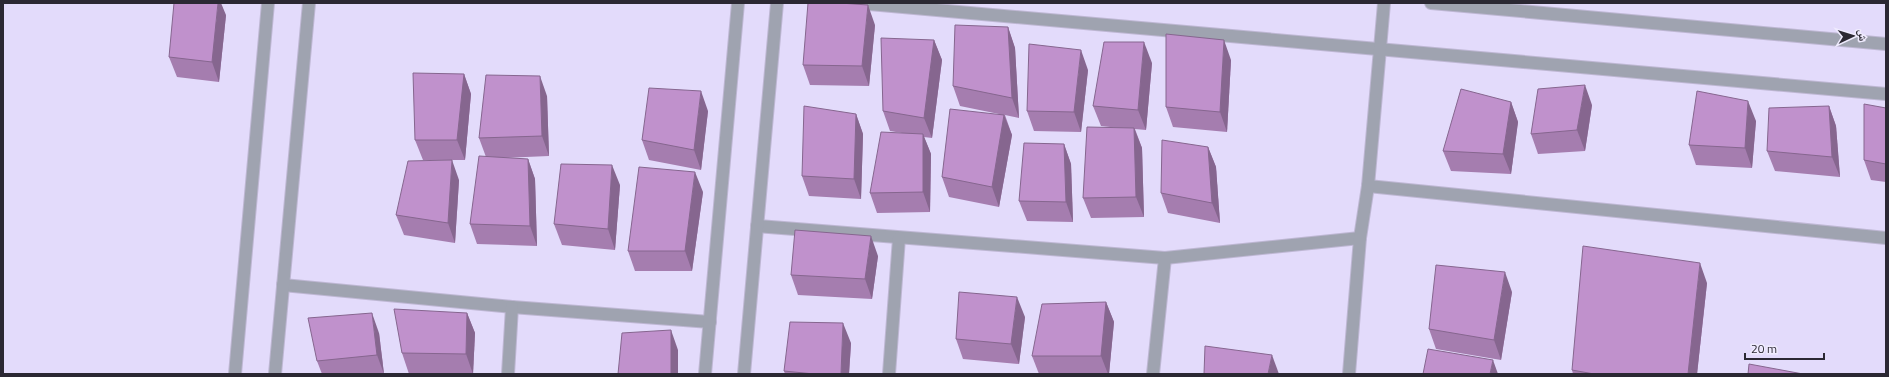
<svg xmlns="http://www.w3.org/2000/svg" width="1889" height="377" viewBox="0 0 1889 377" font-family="'Titillium Web','Noto Naskh Arabic',sans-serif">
	<rect width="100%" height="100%" fill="#e3dbfb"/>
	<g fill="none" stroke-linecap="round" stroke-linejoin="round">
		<g stroke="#beb7d3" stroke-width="14">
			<g id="street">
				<path d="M 858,3 L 1886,94"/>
				<path d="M 1431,3 L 1886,44"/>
				<path d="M 1368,186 L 1886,238"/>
				<path d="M 757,226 L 1165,258 L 1360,238"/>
				<path d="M 283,285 L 512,307 L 710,322"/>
				<path d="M 235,374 L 268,3"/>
				<path d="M 275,374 L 309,3"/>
				<path d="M 508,374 L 512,307"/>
				<path d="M 705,374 L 738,3"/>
				<path d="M 744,374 L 777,3"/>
				<path d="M 889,374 L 899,238"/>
				<path d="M 1153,374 L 1165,258"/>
				<path d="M 1349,374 L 1360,238 L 1368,186 L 1384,3"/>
			</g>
		</g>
		<use href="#street" stroke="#9fa3b0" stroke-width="12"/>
	</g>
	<g fill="#a57daf">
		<path d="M 226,15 L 219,82 L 177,77 L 169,57 Z"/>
		<path d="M 875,25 L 869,86 L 810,85 L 803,65 Z"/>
		<path d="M 1008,27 L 1015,48 L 1019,118 L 1005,115 L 1012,135 L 999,207 L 949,197 L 942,177 L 999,114 L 960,106 L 953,86 Z"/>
		<path d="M 934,40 L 942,60 L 932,138 L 924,137 L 931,154 L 930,212 L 877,213 L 870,193 L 902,133 L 890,131 L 883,111 Z"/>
		<path d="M 1231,60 L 1227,132 L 1173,127 L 1166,107 Z"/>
		<path d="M 1152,63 L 1146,130 L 1135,129 L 1142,148 L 1144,217 L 1091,218 L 1083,198 L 1119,128 L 1101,126 L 1093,106 Z"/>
		<path d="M 1088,70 L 1081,132 L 1034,131 L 1027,111 Z"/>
		<path d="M 464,74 L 471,94 L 465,160 L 423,160 L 415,140 Z"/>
		<path d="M 547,96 L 549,156 L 502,158 L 528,159 L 535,179 L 537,246 L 477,244 L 470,224 L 486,157 L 479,138 Z"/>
		<path d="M 1511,102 L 1518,122 L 1511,174 L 1451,171 L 1443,151 Z"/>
		<path d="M 1592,105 L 1585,151 L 1538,154 L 1531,134 Z"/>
		<path d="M 1829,106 L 1836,126 L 1840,177 L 1775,171 L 1767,151 Z"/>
		<path d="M 1886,108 L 1886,182 L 1871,180 L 1864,160 Z"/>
		<path d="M 708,111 L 701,170 L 649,160 L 642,140 Z"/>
		<path d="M 856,114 L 863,134 L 861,199 L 809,196 L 802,176 Z"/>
		<path d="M 1756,121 L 1752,168 L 1696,165 L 1689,145 Z"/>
		<path d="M 1064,144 L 1071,164 L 1073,222 L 1027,221 L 1019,201 Z"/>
		<path d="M 1208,147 L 1216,167 L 1220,223 L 1168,213 L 1161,193 Z"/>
		<path d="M 459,180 L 455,243 L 404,235 L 396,215 Z"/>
		<path d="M 620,185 L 615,250 L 562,245 L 554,224 Z"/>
		<path d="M 703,192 L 692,271 L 635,271 L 628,251 Z"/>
		<path d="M 878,256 L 872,299 L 798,295 L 791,275 Z"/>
		<path d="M 1707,283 L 1697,374 L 1573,374 L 1572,370 Z"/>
		<path d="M 1512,292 L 1501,360 L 1436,349 L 1429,329 Z"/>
		<path d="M 1106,302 L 1114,322 L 1109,374 L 1039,374 L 1032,356 Z"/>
		<path d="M 467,313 L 475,333 L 473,374 L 409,374 L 402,353 Z"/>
		<path d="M 1025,317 L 1019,364 L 963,359 L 956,339 Z"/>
		<path d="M 379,333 L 384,374 L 322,374 L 317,361 Z"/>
		<path d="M 851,343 L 849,374 L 785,374 L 784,371 Z"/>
	</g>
	<g fill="#86668f">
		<path d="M 218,3 L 221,3 L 226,15 L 219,82 L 212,62 Z"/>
		<path d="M 868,5 L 875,25 L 869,86 L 862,66 Z"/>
		<path d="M 1008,27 L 1015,48 L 1019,118 L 1012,98 Z"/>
		<path d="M 934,40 L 942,60 L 932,138 L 924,118 Z"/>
		<path d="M 1224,40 L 1231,60 L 1227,132 L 1220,112 Z"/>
		<path d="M 1144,42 L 1152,63 L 1146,130 L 1138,110 Z"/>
		<path d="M 1081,50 L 1088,70 L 1081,132 L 1074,112 Z"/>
		<path d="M 464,74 L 471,94 L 465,160 L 457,140 Z"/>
		<path d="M 540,76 L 547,96 L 549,156 L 542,136 Z"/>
		<path d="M 1585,85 L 1592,105 L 1585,151 L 1577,130 Z"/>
		<path d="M 701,91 L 708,111 L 701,170 L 694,150 Z"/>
		<path d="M 1748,101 L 1756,121 L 1752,168 L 1745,148 Z"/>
		<path d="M 1511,102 L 1518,122 L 1511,174 L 1503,154 Z"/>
		<path d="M 1829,106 L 1836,126 L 1840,177 L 1832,157 Z"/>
		<path d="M 856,114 L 863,134 L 861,199 L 854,179 Z"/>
		<path d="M 1004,115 L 1012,135 L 999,207 L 992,187 Z"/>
		<path d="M 1134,128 L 1142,148 L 1144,217 L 1136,197 Z"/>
		<path d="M 923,134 L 931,154 L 930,212 L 923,192 Z"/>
		<path d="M 1064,144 L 1071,164 L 1073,222 L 1066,202 Z"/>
		<path d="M 1208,147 L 1216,167 L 1220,223 L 1212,203 Z"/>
		<path d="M 528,159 L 535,179 L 537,246 L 530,226 Z"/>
		<path d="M 452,160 L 459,180 L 455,243 L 448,223 Z"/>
		<path d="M 612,165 L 620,185 L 615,250 L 608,229 Z"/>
		<path d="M 695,172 L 703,192 L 692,271 L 685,251 Z"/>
		<path d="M 871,236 L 878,256 L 872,299 L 865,279 Z"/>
		<path d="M 1700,263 L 1707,283 L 1697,374 L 1688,374 Z"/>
		<path d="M 1505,272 L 1512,292 L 1501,360 L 1494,340 Z"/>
		<path d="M 1017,297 L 1025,317 L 1019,364 L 1011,344 Z"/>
		<path d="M 1106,302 L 1114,322 L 1109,374 L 1108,374 L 1101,356 Z"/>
		<path d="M 372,313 L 379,333 L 384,374 L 377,355 Z"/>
		<path d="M 467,313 L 475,333 L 473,374 L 466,354 Z"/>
		<path d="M 843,323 L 851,343 L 849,374 L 841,374 Z"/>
		<path d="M 671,330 L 678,350 L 678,374 L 671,374 Z"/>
		<path d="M 1272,355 L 1279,374 L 1268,374 Z"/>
		<path d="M 1493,360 L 1498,374 L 1490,374 Z"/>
	</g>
	<g fill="#c091cc" stroke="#86668f">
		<path d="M 174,3 L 218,3 L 212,62 L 169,57 Z"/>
		<path d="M 808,3 L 840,3 L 868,5 L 862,66 L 803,65 Z"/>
		<path d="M 955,25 L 1008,27 L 1012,98 L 953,86 Z"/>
		<path d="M 1166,34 L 1224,40 L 1220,112 L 1166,107 Z"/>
		<path d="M 881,38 L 934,40 L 924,118 L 883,111 Z"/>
		<path d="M 1104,42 L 1144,42 L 1138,110 L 1093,106 Z"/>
		<path d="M 1029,44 L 1081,50 L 1074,112 L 1027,111 Z"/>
		<path d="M 413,73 L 464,74 L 457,140 L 415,140 Z"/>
		<path d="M 486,75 L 540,76 L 542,136 L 479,138 Z"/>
		<path d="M 1585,85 L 1577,130 L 1531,134 L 1538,89 Z"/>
		<path d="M 649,88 L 701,91 L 694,150 L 642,140 Z"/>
		<path d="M 1461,89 L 1511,102 L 1503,154 L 1443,151 Z"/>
		<path d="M 1697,91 L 1748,101 L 1745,148 L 1689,145 Z"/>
		<path d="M 1864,104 L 1886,108 L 1886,164 L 1864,160 Z"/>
		<path d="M 804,106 L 856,114 L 854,179 L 802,176 Z"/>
		<path d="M 1829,106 L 1832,157 L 1767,151 L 1769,108 Z"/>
		<path d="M 950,109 L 1004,115 L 992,187 L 942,177 Z"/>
		<path d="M 1087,127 L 1134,128 L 1136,197 L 1083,198 Z"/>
		<path d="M 881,132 L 923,134 L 923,192 L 870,193 Z"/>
		<path d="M 1162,140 L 1208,147 L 1212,203 L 1161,193 Z"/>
		<path d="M 1024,143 L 1064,144 L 1066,202 L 1019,201 Z"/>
		<path d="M 479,156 L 528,159 L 530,226 L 470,224 Z"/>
		<path d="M 452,160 L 448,223 L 396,215 L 408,161 Z"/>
		<path d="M 561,164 L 612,165 L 608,229 L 554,224 Z"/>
		<path d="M 639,167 L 695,172 L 685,251 L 628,251 Z"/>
		<path d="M 795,230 L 871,236 L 865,279 L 791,275 Z"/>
		<path d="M 1583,246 L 1700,263 L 1688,374 L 1594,374 L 1572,370 Z"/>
		<path d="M 1436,265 L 1505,272 L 1494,340 L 1429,329 Z"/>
		<path d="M 959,292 L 1017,297 L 1011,344 L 956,339 Z"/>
		<path d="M 1106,302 L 1101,356 L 1032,356 L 1042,304 Z"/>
		<path d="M 394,309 L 467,313 L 466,354 L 402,353 Z"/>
		<path d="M 372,313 L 377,355 L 317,361 L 308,318 Z"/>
		<path d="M 790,322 L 843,323 L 841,374 L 814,374 L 784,371 Z"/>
		<path d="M 671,330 L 671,374 L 618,374 L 622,333 Z"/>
		<path d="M 1205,346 L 1272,355 L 1268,374 L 1204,374 Z"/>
		<path d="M 1428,349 L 1493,360 L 1490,374 L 1423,374 Z"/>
		<path d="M 1749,364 L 1803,374 L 1748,374 Z"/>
	</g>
	<rect width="1889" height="377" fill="none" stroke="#2b2833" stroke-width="8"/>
	<g transform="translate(1853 36) rotate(86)" stroke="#efebfe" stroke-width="3" paint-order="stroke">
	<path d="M0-3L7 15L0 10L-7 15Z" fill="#2b2833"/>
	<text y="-6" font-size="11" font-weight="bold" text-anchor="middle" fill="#2b2833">ش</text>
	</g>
	<path d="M1745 353v6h79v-6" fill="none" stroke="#2b2833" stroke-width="2"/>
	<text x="1751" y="353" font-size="12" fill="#2b2833" stroke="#efebfe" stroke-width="3" paint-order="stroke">20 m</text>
</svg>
